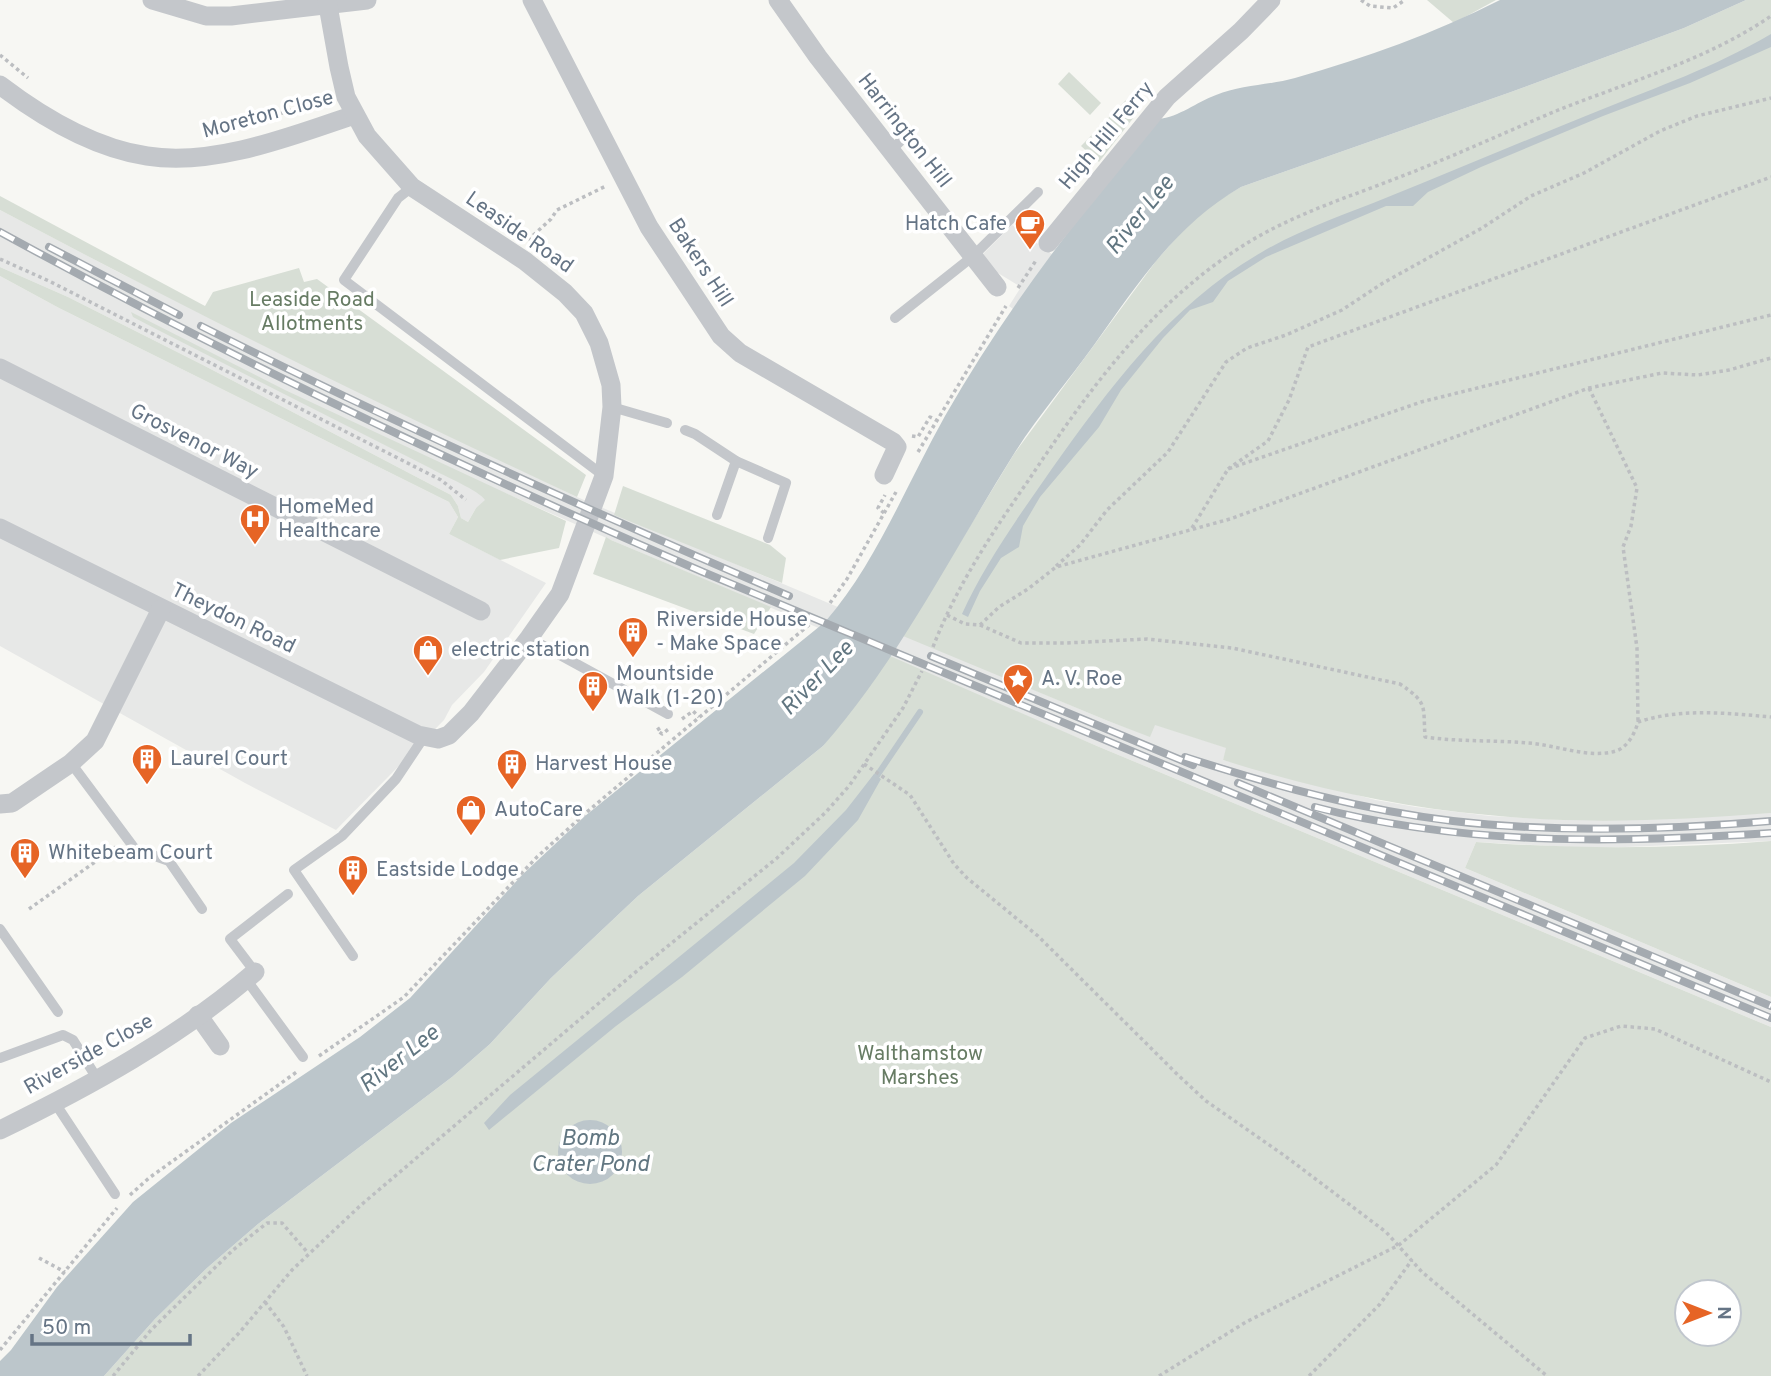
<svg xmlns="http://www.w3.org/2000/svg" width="1771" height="1376" viewBox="0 0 1771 1376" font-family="Overpass,sans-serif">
	<rect width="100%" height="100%" fill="#f7f7f3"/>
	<g fill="#e7e8e7">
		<path d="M 0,210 L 120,273 L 577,497 L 1108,721 L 1150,736 L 1154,724 L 1227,748 L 1223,760 L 1376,800 L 1416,807 L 1490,816 L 1568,820 L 1771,813 L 1771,841 L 1625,847 L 1570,847 L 1476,842 L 1465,868 L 1771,997 L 1771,1027 L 1097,746 L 611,540 L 505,493 L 476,508 L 468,522 L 461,518 L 458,506 L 451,495 L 203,365 L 68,297 L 0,267 Z"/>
		<path d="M 1012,225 L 1052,254 L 1013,309 L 1009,306 L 1021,287 L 993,270 L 983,254 Z"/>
		<path d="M 0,276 L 59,308 L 449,502 L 458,517 L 449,534 L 546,583 L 484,672 L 452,705 L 444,720 L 336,830 L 245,783 L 0,646 Z"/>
	</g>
	<g fill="#d7ded5" fill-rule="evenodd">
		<path d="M 1427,0 L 1496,0 L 1454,23 Z"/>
		<path d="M 1746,0 L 1771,0 L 1771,813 C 1678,820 1582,825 1488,815 C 1398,807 1309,787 1223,760 L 1226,748 L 1155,725 L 1150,737 L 1108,721 L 903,636 L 1014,454 L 1156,261 L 1193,219 L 1217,201 L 1241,187 L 1511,92 L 1684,28 Z"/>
		<path d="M 1069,72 L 1101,103 L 1090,115 L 1058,84 Z"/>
		<path d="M 1128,98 L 1141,108 L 1099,162 L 1081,146 Z"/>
		<path d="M 0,196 L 205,306 L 213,292 L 299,268 L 304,282 L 317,279 L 586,475 L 577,497 C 382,406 190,311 0,210 Z"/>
		<path d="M 0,267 L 68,297 L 203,365 L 451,495 L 458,506 L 461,518 L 468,522 L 476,508 L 485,500 C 480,491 444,476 432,469 L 156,329 L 133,317 L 131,312 L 285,390 L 566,521 L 559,548 L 500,560 L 449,534 L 458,517 L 449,502 L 59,308 L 0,276 Z"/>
		<path d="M 623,486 L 770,545 L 786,558 L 782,583 L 614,515 Z"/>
		<path d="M 606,537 L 611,540 L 771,607 L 754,634 L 593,574 Z"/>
		<path d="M 890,656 L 1097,746 L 1771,1027 L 1771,1376 L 104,1376 L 155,1319 L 207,1268 L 258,1224 L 452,1077 L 490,1044 L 551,978 L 638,896 L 823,746 ZM 1687,1292 L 1729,1292 L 1729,1334 L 1687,1334 Z"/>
		<path d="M 1771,841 L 1771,997 L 1465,868 L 1476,842 C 1574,849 1673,849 1771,841 Z"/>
	</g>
	<g fill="#bcc6cb">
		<path d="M 1500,0 L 1746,0 L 1684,28 L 1511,92 L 1241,187 C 1175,225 1137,285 1094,345 C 1067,383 1036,418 1012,457 C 952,553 898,661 823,746 L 638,896 L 551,978 L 490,1044 L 452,1077 L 258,1224 L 207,1268 L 155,1319 L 104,1376 L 0,1376 L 0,1361 L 11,1350 L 57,1287 L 133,1202 L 231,1123 L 360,1037 L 410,998 L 522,875 L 585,816 L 825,622 C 877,562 906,485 945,416 C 1005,310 1081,213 1158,119 C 1180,117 1196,102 1216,95 C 1241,85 1270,85 1295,78 C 1365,58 1435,33 1500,0 Z"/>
		<path d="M 1771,34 L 1771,47 L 1690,83 L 1603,116 L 1481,167 L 1428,192 L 1413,206 L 1386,206 L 1266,257 L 1228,281 L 1213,302 L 1190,310 L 1163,338 L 1121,390 L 1099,427 L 1040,497 L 1023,526 L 1019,547 L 1001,558 L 980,591 L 968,617 L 962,614 C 985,563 1019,516 1051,470 C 1111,386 1170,305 1262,252 C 1301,229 1346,214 1388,197 C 1458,169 1528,139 1598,111 C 1659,86 1713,68 1771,34 Z"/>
		<path d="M 874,774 L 881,779 L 858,820 L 805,876 L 682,977 L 616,1026 L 489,1130 L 484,1123 L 510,1095 L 794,863 L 846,810 Z"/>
		<circle cx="590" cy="1152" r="32"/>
	</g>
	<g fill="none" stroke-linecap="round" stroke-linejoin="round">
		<path stroke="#bcc6cb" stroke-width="6" d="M 872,783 L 920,712"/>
		<g stroke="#bcbec1" stroke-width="3.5" stroke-dasharray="3.5 3.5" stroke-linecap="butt">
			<path d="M 1361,0 L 1370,6 L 1393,8 L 1405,0"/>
			<path d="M 0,55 L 28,78"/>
			<path d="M 221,132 L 327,99"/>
			<path d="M 528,240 L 551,219 L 557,210 L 606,186"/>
			<path d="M 0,259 L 49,281 L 441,480 L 466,500"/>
			<path d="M 1018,288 L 1037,259"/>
			<path d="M 1589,388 L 1637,488 L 1631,526 L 1623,547 L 1637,648 L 1638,722"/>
			<path d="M 912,436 L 918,437 L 930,417 L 936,420"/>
			<path d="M 918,452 L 1006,306"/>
			<path d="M 1228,469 L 1268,441 L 1289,400 L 1308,347 L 1771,177"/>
			<path d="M 884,513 L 878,508 L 885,495"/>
			<path d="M 1192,528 L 1228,469 L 1421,402 L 1771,315"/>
			<path d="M 1056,566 L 1080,545 L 1107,510 L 1168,452 L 1226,362 L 1247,348 L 1286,335 L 1342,310 L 1383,283 L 1482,228 L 1531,196 L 1584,173 L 1660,131 L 1697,116 L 1771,98"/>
			<path d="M 830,603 L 847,579 L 896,492"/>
			<path d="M 947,615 L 965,624 L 980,625 L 999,607 L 1028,589 L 1056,567 L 1230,519 L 1589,388 L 1662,373 L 1698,375 L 1729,370 L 1771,358"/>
			<path d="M 980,625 L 1021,643 L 1066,643 L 1147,639 L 1232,648 L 1400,684 C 1428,703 1423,705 1425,737 C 1460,742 1495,740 1529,743 C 1556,745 1589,759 1616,751 C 1628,747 1635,733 1638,722 C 1681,708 1726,713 1771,717"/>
			<path d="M 933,647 C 956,587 992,533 1028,481 C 1088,391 1151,303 1244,245 C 1293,214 1352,196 1405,175 C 1456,155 1506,132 1556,111 C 1628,82 1707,60 1771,16"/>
			<path d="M 682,719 L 693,711 L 699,717"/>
			<path d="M 660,728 L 657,730 L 662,734 L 670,728"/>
			<path d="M 864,764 L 910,795 L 954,864 L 967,878 L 1038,936 L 1179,1076 L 1206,1101 L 1285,1156 L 1386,1232 L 1422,1272 L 1547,1376"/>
			<path d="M 29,909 L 116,847"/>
			<path d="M 319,1056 L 404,997 L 537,857 L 588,811 L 810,624"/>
			<path d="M 130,1195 L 149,1178 L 298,1071"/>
			<path d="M 39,1258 L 65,1272"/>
			<path d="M 265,1302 L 284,1327 L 307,1376"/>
			<path d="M 0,1350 L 117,1208"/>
			<path d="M 113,1376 L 151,1330 L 233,1250 L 267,1223 L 282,1223 L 308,1253"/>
			<path d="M 198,1376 L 239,1333 L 292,1270 L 361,1205 L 632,975 L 777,858 L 826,812 L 849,786 L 903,708 L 922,671"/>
			<path d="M 1159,1376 L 1246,1322 L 1399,1245 L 1496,1165 L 1585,1038 L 1621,1026 L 1655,1029 L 1771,1082"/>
			<path d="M 1309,1376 L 1380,1304 L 1412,1260"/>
		</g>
		<g stroke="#c4c7cb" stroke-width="10">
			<path d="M 891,150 L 911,131"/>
			<path d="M 412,187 L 398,198 L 344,280 L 604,476"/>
			<path d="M 895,318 L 972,257 L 1038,192"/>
			<path d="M 612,407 L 667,423"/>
			<path d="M 685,430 L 695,434 L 736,461 L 786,483 L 768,538"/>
			<path d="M 717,515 L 736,461"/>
			<path d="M 529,638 L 668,714"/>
			<path d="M 71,763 L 135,849 L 169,861 L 202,909"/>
			<path d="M 0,929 L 58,1012"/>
			<path d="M 353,956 L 294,870 L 342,836 L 396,779 L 424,737"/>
			<path d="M 255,972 L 230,939 L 288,894"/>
			<path d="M 246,979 L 303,1057"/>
			<path d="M 0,1058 L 63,1035 L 73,1040 L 98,1080"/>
			<path d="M 55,1103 L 115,1194"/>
		</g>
		<g stroke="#c4c7cb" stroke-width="19">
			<path d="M 152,0 L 206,16 L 231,16 L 367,0"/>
			<path d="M 532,0 L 649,227 L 721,336 L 740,353 L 893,442 L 897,447 L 884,475"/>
			<path d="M 778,0 L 818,57 L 997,287"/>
			<path d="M 0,85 C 42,117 94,148 147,156 C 213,167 292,136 354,115"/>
			<path d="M 1048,243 L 1167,97 L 1241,31 L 1271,0"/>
			<path d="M 0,368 L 481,611"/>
			<path d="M 0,528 L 418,735 L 438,739 L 449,735 L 471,713 L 529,638 L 560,594 L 604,476 L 612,407 L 611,385 L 599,343 L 584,313 L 565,293 L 525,261 L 412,187 L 367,136 L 346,97 L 339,67 L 327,0"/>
			<path d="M 0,804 L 12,803 L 71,763 L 95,741 L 161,609"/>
			<path d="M 198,1015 L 220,1046"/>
			<path d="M 0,1130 C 90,1086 178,1038 255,972"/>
		</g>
		<g stroke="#a4aab0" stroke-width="8">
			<g id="rail">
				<path d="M 0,232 C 229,357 464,469 703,572 L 1771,1018"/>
				<path d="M 49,247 L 179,315"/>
				<path d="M 201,326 C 394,423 590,511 789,596"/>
				<path d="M 931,656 L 1193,765"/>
				<path d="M 1185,757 C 1272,785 1361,810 1453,821 C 1558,833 1665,830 1771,821"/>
				<path d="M 1238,783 L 1771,1006"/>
				<path d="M 1315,807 C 1463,846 1619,843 1771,833"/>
			</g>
		</g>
		<use href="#rail" stroke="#fff" stroke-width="5" stroke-dasharray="16" stroke-linecap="butt"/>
	</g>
	<defs>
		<g id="cafe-pin" transform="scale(1.575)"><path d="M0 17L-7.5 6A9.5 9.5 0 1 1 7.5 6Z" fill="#e66425" stroke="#fff"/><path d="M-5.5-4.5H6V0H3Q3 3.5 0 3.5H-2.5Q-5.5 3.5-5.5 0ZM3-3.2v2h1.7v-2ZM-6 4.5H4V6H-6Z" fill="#fff"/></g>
		<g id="hospital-pin" transform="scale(1.575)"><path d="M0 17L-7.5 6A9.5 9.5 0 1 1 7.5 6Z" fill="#e66425" stroke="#fff"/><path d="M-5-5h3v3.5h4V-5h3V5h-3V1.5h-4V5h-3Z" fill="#fff"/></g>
		<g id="building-pin" transform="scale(1.575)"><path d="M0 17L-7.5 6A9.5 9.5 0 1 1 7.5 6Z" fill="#e66425" stroke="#fff"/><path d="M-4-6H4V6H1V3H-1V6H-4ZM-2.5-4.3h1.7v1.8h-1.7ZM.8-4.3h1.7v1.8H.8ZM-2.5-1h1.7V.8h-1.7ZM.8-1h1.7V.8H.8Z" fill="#fff"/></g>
		<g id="shop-pin" transform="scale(1.575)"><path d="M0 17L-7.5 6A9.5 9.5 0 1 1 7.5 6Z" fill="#e66425" stroke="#fff"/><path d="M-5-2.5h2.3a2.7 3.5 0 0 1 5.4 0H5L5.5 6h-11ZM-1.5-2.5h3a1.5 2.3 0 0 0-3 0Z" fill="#fff"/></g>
		<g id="sight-pin" transform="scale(1.575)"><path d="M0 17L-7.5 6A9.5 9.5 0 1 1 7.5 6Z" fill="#e66425" stroke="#fff"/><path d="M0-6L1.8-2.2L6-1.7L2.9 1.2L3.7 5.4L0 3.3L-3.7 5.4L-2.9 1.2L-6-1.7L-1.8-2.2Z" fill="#fff"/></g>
	</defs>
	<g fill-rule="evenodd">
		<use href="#cafe-pin" x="1030" y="224"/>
		<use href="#hospital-pin" x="255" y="519"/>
		<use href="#building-pin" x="633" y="632"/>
		<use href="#shop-pin" x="428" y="650"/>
		<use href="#sight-pin" x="1018" y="679"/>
		<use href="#building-pin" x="593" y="686"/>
		<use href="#building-pin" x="147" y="759"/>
		<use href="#building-pin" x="512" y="764"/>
		<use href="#shop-pin" x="471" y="810"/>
		<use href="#building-pin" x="25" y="853"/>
		<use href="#building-pin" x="353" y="870"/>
	</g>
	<g text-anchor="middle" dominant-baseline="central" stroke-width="7" stroke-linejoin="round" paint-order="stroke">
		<g font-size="21" fill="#657485" stroke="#fff">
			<text transform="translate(268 115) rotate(-15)">Moreton Close</text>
			<text transform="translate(904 131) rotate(52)">Harrington Hill</text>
			<text transform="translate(1107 136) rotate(-50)">High Hill Ferry</text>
			<text transform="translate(519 233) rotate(35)">Leaside Road</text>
			<text transform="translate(700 263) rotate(57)">Bakers Hill</text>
			<text transform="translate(194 442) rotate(27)">Grosvenor Way</text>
			<text transform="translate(233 619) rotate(26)">Theydon Road</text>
			<text transform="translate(89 1055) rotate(-29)">Riverside Close</text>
		</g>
		<g font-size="21" fill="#657485" stroke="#fff" text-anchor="start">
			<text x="1007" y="224" text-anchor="end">Hatch Cafe</text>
			<text x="278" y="507">HomeMed<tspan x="278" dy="24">Healthcare</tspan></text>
			<text x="656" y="620">Riverside House<tspan x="656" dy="24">- Make Space</tspan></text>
			<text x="451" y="650">electric station</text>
			<text x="616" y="674">Mountside<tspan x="616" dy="24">Walk (1-20)</tspan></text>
			<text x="1041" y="679">A. V. Roe</text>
			<text x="170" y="759">Laurel Court</text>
			<text x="535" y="764">Harvest House</text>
			<text x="494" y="810">AutoCare</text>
			<text x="48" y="853">Whitebeam Court</text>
			<text x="376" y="870">Eastside Lodge</text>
		</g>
		<g font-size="21" fill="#677c64" stroke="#fff">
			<text x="312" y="300">Leaside Road<tspan x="312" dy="24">Allotments</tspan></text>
			<text x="920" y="1054">Walthamstow<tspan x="920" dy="24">Marshes</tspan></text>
		</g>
		<g font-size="23" font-style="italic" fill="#617681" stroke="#fff">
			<text transform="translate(1141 216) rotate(-51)">River Lee</text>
			<text transform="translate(818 679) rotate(-46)">River Lee</text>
			<text transform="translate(400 1060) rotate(-38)">River Lee</text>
			<text x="590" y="1139">Bomb<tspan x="590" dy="26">Crater Pond</tspan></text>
		</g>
	</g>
	<g transform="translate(1708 1313) rotate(90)"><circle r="33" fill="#ffffff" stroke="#c1c7ce" stroke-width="2"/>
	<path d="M0-5L12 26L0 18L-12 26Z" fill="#e66425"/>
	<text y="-10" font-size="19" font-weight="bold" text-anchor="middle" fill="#657485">N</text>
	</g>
	<path d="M32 1334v10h158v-10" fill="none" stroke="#657485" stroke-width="3.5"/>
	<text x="42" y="1334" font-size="21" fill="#657485" stroke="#ffffff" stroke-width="5" paint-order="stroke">50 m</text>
</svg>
